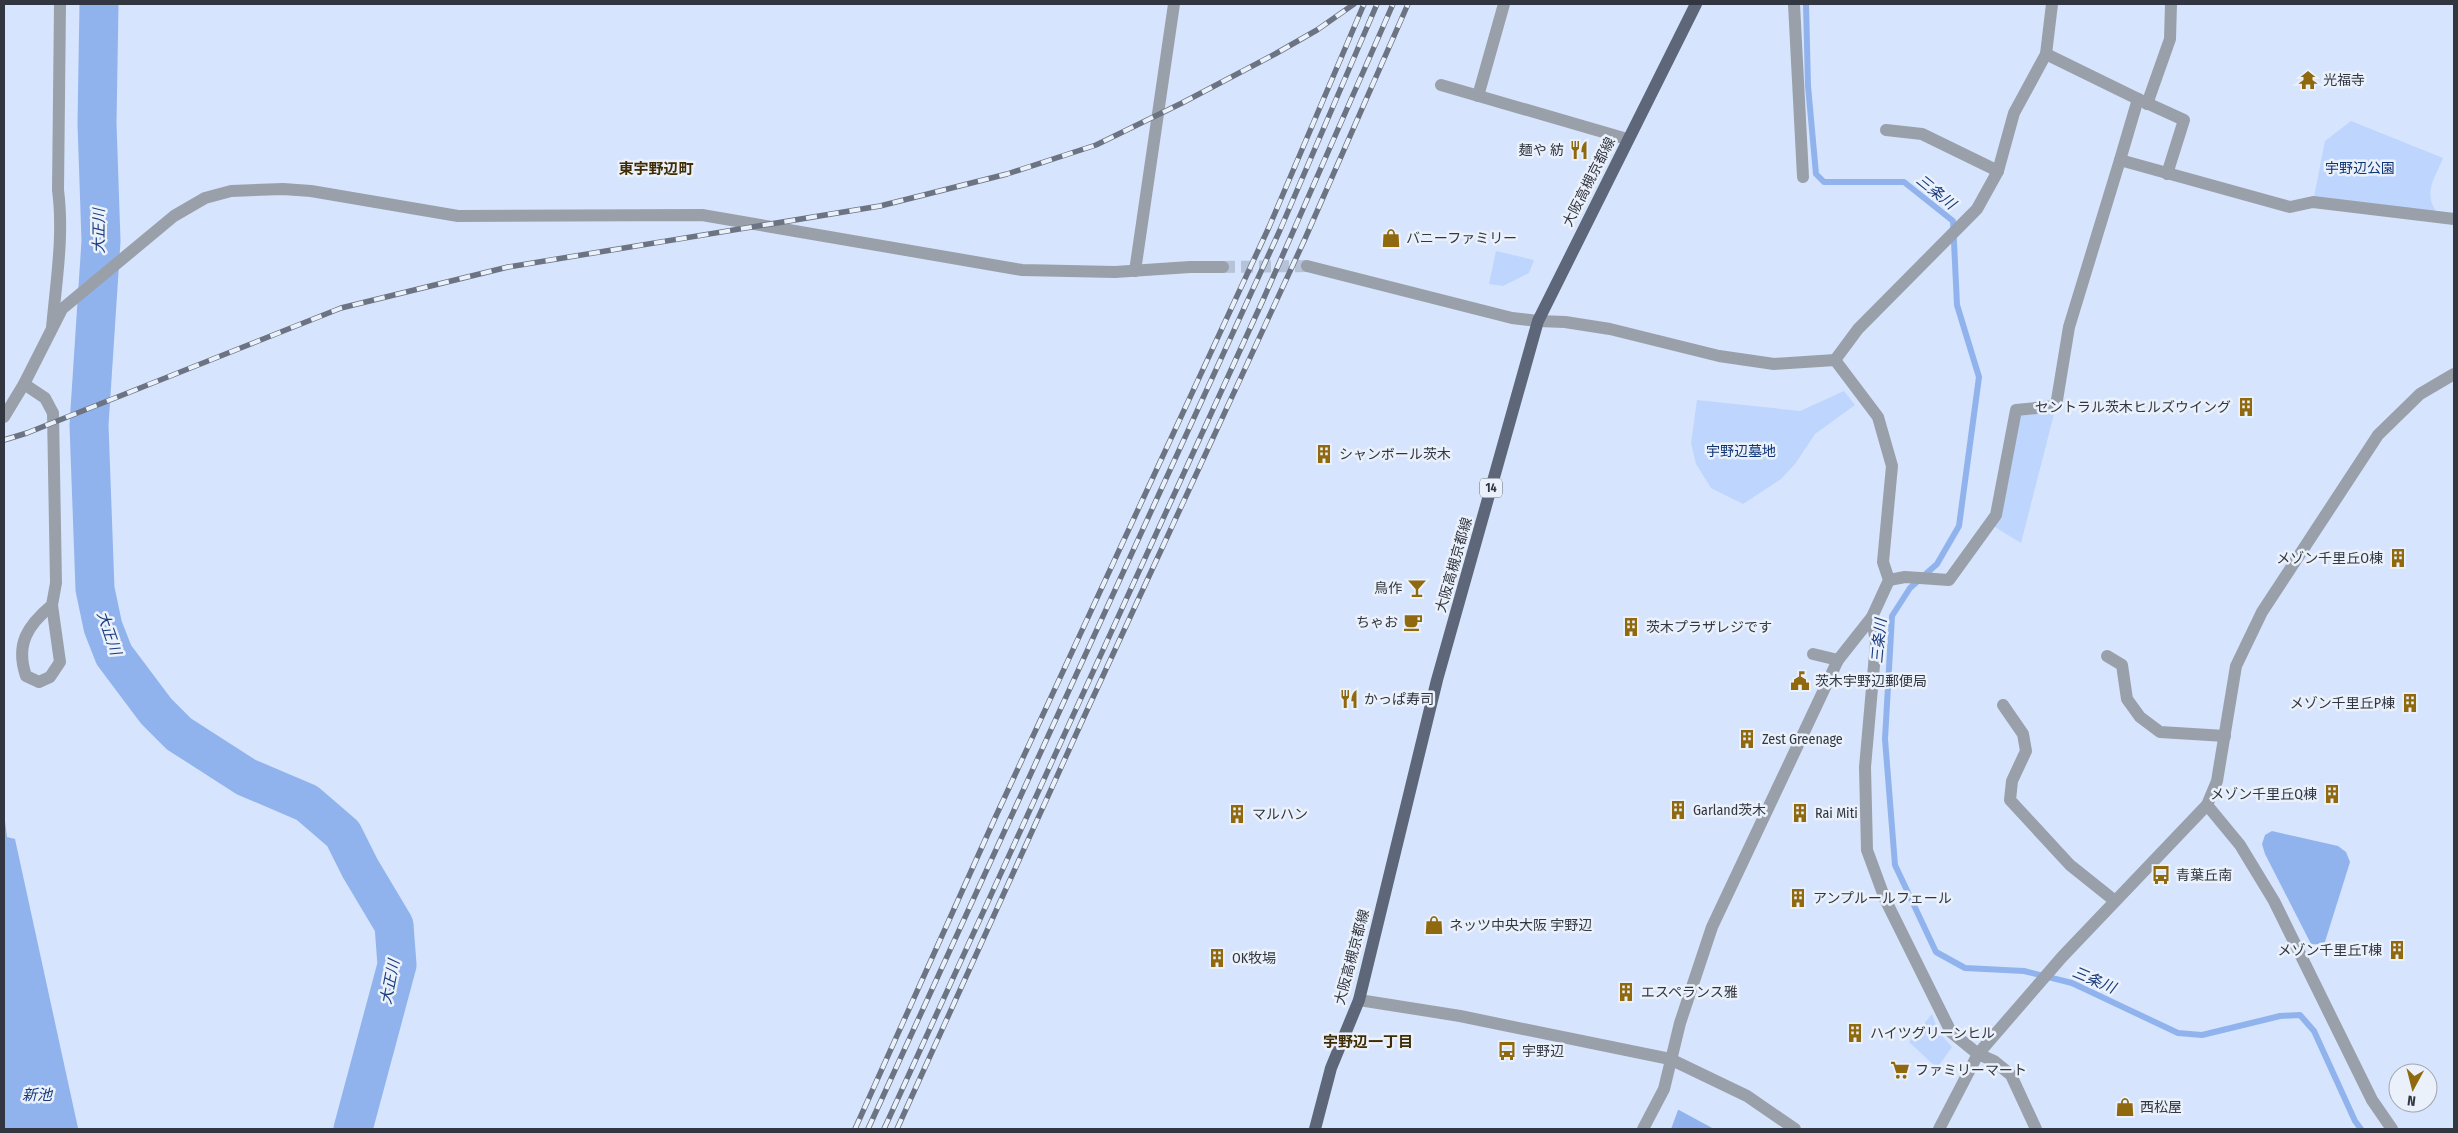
<svg xmlns="http://www.w3.org/2000/svg" width="2458" height="1133" viewBox="0 0 2458 1133" font-family="'Fira Sans Condensed','Noto Sans JP',sans-serif">
	<rect width="100%" height="100%" fill="#d6e5fd"/>
	<g fill="#bed5fe">
		<path d="M 2351,121 L 2443,158 C 2433,182 2422,194 2440,217 L 2313,202 L 2325,141 Z"/>
		<path d="M 1496,251 L 1534,260 L 1529,273 L 1503,286 L 1489,284 Z"/>
		<path d="M 1844,391 L 1855,405 L 1815,434 L 1795,464 L 1781,479 L 1743,504 L 1711,488 L 1696,464 L 1691,443 L 1697,400 L 1800,411 Z"/>
		<path d="M 2056,406 L 2021,543 L 1990,524 L 2016,410 Z"/>
		<path d="M 1932,1014 L 1938,1031 L 1952,1047 L 1937,1068 L 1909,1042 Z"/>
	</g>
	<g fill="#91b3ed">
		<path d="M 4,813 L 7,837 L 15,839 L 78,1128 L 85,1129 L 4,1129 Z"/>
		<path d="M 2272,831 L 2338,846 L 2346,852 L 2350,862 L 2324,945 L 2311,944 L 2265,854 L 2262,844 L 2265,835 Z"/>
		<path d="M 1678,1110 L 1679,1110 L 1714,1129 L 1671,1129 Z"/>
	</g>
	<g fill="none" stroke-linecap="round" stroke-linejoin="round">
		<path stroke="#91b3ed" stroke-width="6" d="M 1806,4 L 1808,86 L 1816,174 L 1824,182 L 1904,182 L 1953,221 L 1957,305 L 1979,377 L 1959,526 L 1937,564 L 1910,588 L 1892,616 L 1885,739 L 1895,865 L 1936,952 L 1965,968 L 2024,971 L 2072,983 L 2178,1033 L 2202,1035 L 2280,1016 L 2300,1015 L 2314,1031 L 2355,1121 L 2361,1129"/>
		<path stroke="#91b3ed" stroke-width="39" d="M 99,4 L 97,123 L 101,241 L 89,425 L 95,589 L 103,627 L 114,655 L 156,711 L 179,734 L 246,777 L 307,803 L 343,834 L 360,868 L 394,925 L 397,965 L 353,1129"/>
		<path stroke="#b5c2d7" stroke-width="12" stroke-dasharray="12 6" stroke-linecap="butt" d="M 1223,267 L 1307,266"/>
		<g stroke="#9aa0aa" stroke-width="12">
			<path d="M 1794,4 L 1803,177"/>
			<path d="M 2046,54 L 2138,99 L 2120,160 L 2290,207 L 2313,202 L 2454,219"/>
			<path d="M 1441,85 L 1627,139"/>
			<path d="M 1478,96 L 1504,4"/>
			<path d="M 2138,99 L 2184,120 L 2167,174"/>
			<path d="M 2147,104 L 2170,39 L 2171,4"/>
			<path d="M 1886,130 L 1922,134 L 1998,171"/>
			<path d="M 1538,321 L 1565,322 L 1610,329 L 1719,356 L 1774,364 L 1835,360"/>
			<path d="M 52,328 C 56,282 64,236 58,190 L 60,4"/>
			<path d="M 1835,360 L 1858,329 L 1977,209 L 1998,171 L 2014,113 L 2046,54 L 2052,4"/>
			<path d="M 24,384 L 45,398 L 53,413 L 56,583 L 52,605 L 60,662 L 50,677 L 39,682 L 26,676 C 15,644 28,625 52,605"/>
			<path d="M 1889,580 L 1905,577 L 1949,580 L 1996,515 L 2016,410 L 2056,406 L 2069,327 L 2120,160"/>
			<path d="M 1872,617 L 1876,643 L 1865,767 L 1867,850 L 1885,899 L 1951,1032 L 1978,1054 L 1994,1061 L 2011,1075 L 2036,1129"/>
			<path d="M 1813,654 L 1838,660"/>
			<path d="M 2107,656 L 2122,665 L 2127,699 L 2140,717 L 2160,732 L 2225,736"/>
			<path d="M 2003,705 L 2023,734 L 2026,751 L 2012,781 L 2010,800 L 2070,865 L 2115,901"/>
			<path d="M 2207,805 L 2240,845 L 2274,901 L 2372,1100 L 2392,1129"/>
			<path d="M 1643,1129 L 1664,1089 L 1680,1023 L 1712,927 L 1838,660 L 1872,617 L 1889,580 L 1883,562 L 1892,466 L 1878,417 L 1835,360"/>
		</g>
		<g stroke="#9aa0aa" stroke-width="12">
			<path d="M 1307,266 L 1512,318 L 1538,321"/>
			<path d="M 1135,271 L 1174,4"/>
			<path d="M 4,417 L 24,384 L 62,309 L 174,216 L 205,198 L 231,191 L 283,189 L 311,191 L 458,216 L 702,215 L 1022,270 L 1115,272 L 1190,267 L 1223,267"/>
			<path d="M 1359,1000 L 1460,1016 L 1670,1059 L 1747,1096 L 1795,1129"/>
			<path d="M 1939,1129 L 1978,1054 L 2062,957 L 2207,805 L 2217,781 L 2236,666 L 2262,612 L 2378,435 L 2420,394 L 2454,374"/>
		</g>
		<path stroke="#5d6779" stroke-width="12" d="M 1315,1129 L 1331,1068 L 1359,1000 L 1437,680 L 1538,321 L 1696,4"/>
		<g stroke="#6c7483" stroke-width="5.5">
			<g id="rail">
				<path d="M 4,440 L 27,433 L 341,308 L 508,267 L 880,206 L 1007,174 L 1096,145 L 1182,103 L 1275,54 L 1317,30 L 1354,4"/>
				<path d="M 855,1129 L 995,818 L 1269,227 L 1364,4"/>
				<path d="M 868,1129 L 1280,230 L 1377,4"/>
				<path d="M 884,1129 L 1263,300 L 1393,4"/>
				<path d="M 897,1129 L 1083,719 L 1304,241 L 1408,4"/>
			</g>
		</g>
		<use href="#rail" stroke="#ebf1fb" stroke-width="4" stroke-dasharray="11" stroke-linecap="butt"/>
	</g>
	<defs>
		<g id="temple-bare" transform="scale(1.5)"><path d="M0-6L5-2H3V0L6.5 2.5H4V6H1.5V3h-3V6H-4V2.5H-6.5L-3 0V-2H-5Z" fill="#90690f" stroke="#ebf1fb" stroke-width="2.5" paint-order="stroke"/></g>
		<g id="restaurant-bare" transform="scale(1.5)"><path d="M-5-6h1v4h1v-4h1v4h1v-4h1v5L-1.5 .5V6h-2V.5L-5-1ZM5-6V6H3V1.5H1.5Q1.5-4 5-6Z" fill="#90690f" stroke="#ebf1fb" stroke-width="2.5" paint-order="stroke"/></g>
		<g id="shop-bare" transform="scale(1.5)"><path d="M-5-2.5h2.3a2.7 3.5 0 0 1 5.4 0H5L5.5 6h-11ZM-1.5-2.5h3a1.5 2.3 0 0 0-3 0Z" fill="#90690f" stroke="#ebf1fb" stroke-width="2.5" paint-order="stroke"/></g>
		<g id="building-bare" transform="scale(1.5)"><path d="M-4-6H4V6H1V3H-1V6H-4ZM-2.5-4.3h1.7v1.8h-1.7ZM.8-4.3h1.7v1.8H.8ZM-2.5-1h1.7V.8h-1.7ZM.8-1h1.7V.8H.8Z" fill="#90690f" stroke="#ebf1fb" stroke-width="2.5" paint-order="stroke"/></g>
		<g id="bar-bare" transform="scale(1.5)"><path d="M-6-5H6L.8 .8V4.5H3.5V6h-7V4.5H-.8V.8Z" fill="#90690f" stroke="#ebf1fb" stroke-width="2.5" paint-order="stroke"/></g>
		<g id="cafe-bare" transform="scale(1.5)"><path d="M-5.5-4.5H6V0H3Q3 3.5 0 3.5H-2.5Q-5.5 3.5-5.5 0ZM3-3.2v2h1.7v-2ZM-6 4.5H4V6H-6Z" fill="#90690f" stroke="#ebf1fb" stroke-width="2.5" paint-order="stroke"/></g>
		<g id="civic-bare" transform="scale(1.5)"><path d="M-.6-6.5H3V-4.5H.6V-3L4-1V1h2V6H-6V1h2V-1L-.6-3ZM-1.2 2.5V6h2.4V2.5Z" fill="#90690f" stroke="#ebf1fb" stroke-width="2.5" paint-order="stroke"/></g>
		<g id="bus-bare" transform="scale(1.5)"><path d="M-5-6H5V4H4V6H2V4H-2V6H-4V4H-5ZM-3.5-4V0h7V-4ZM-3.5 1.2v1.5H-2V1.2ZM2 1.2v1.5H3.5V1.2Z" fill="#90690f" stroke="#ebf1fb" stroke-width="2.5" paint-order="stroke"/></g>
		<g id="supermarket-bare" transform="scale(1.5)"><path d="M-6-5.5h2.5l.6 2H6L4.5 2H-2.5L-4.4-4H-6ZM-1.5 3.2a1.3 1.3 0 1 0 .1 0ZM3 3.2a1.3 1.3 0 1 0 .1 0Z" fill="#90690f" stroke="#ebf1fb" stroke-width="2.5" paint-order="stroke"/></g>
	</defs>
	<g fill-rule="evenodd">
		<use href="#temple-bare" x="2308" y="80"/>
		<use href="#restaurant-bare" x="1579" y="150"/>
		<use href="#shop-bare" x="1391" y="238"/>
		<use href="#building-bare" x="2246" y="407"/>
		<use href="#building-bare" x="1324" y="454"/>
		<use href="#building-bare" x="2398" y="558"/>
		<use href="#bar-bare" x="1417" y="588"/>
		<use href="#cafe-bare" x="1413" y="622"/>
		<use href="#building-bare" x="1631" y="627"/>
		<use href="#civic-bare" x="1800" y="681"/>
		<use href="#restaurant-bare" x="1349" y="699"/>
		<use href="#building-bare" x="2410" y="703"/>
		<use href="#building-bare" x="1747" y="739"/>
		<use href="#building-bare" x="2332" y="794"/>
		<use href="#building-bare" x="1678" y="810"/>
		<use href="#building-bare" x="1800" y="813"/>
		<use href="#building-bare" x="1237" y="814"/>
		<use href="#bus-bare" x="2161" y="875"/>
		<use href="#building-bare" x="1798" y="898"/>
		<use href="#shop-bare" x="1434" y="925"/>
		<use href="#building-bare" x="2397" y="950"/>
		<use href="#building-bare" x="1217" y="958"/>
		<use href="#building-bare" x="1626" y="992"/>
		<use href="#building-bare" x="1855" y="1033"/>
		<use href="#bus-bare" x="1507" y="1051"/>
		<use href="#supermarket-bare" x="1900" y="1070"/>
		<use href="#shop-bare" x="2125" y="1107"/>
	</g>
	<g text-anchor="middle" dominant-baseline="central" stroke-width="5" stroke-linejoin="round" paint-order="stroke">
		<rect fill="#ebf1fb" stroke="#696e78" stroke-width="1" x="1480" y="478.5" width="22" height="19" rx="4"/>
		<g font-size="12" font-weight="bold" fill="#313640">
			<text x="1491" y="488">14</text>
		</g>
		<g font-size="14" fill="#313640" stroke="#ebf1fb" text-anchor="start">
			<text x="2323" y="80">光福寺</text>
			<text x="1564" y="150" text-anchor="end">麺や 紡</text>
			<text x="1406" y="238">バニーファミリー</text>
			<text x="2231" y="407" text-anchor="end">セントラル茨木ヒルズウイング</text>
			<text x="1339" y="454">シャンボール茨木</text>
			<text x="2383" y="558" text-anchor="end">メゾン千里丘O棟</text>
			<text x="1402" y="588" text-anchor="end">鳥作</text>
			<text x="1398" y="622" text-anchor="end">ちゃお</text>
			<text x="1646" y="627">茨木プラザレジです</text>
			<text x="1815" y="681">茨木宇野辺郵便局</text>
			<text x="1364" y="699">かっぱ寿司</text>
			<text x="2395" y="703" text-anchor="end">メゾン千里丘P棟</text>
			<text x="1762" y="739">Zest Greenage</text>
			<text x="2317" y="794" text-anchor="end">メゾン千里丘Q棟</text>
			<text x="1693" y="810">Garland茨木</text>
			<text x="1815" y="813">Rai Miti</text>
			<text x="1252" y="814">マルハン</text>
			<text x="2176" y="875">青葉丘南</text>
			<text x="1813" y="898">アンプルールフェール</text>
			<text x="1449" y="925">ネッツ中央大阪 宇野辺</text>
			<text x="2382" y="950" text-anchor="end">メゾン千里丘T棟</text>
			<text x="1232" y="958">OK牧場</text>
			<text x="1641" y="992">エスペランス雅</text>
			<text x="1870" y="1033">ハイツグリーンヒル</text>
			<text x="1522" y="1051">宇野辺</text>
			<text x="1915" y="1070">ファミリーマート</text>
			<text x="2140" y="1107">西松屋</text>
		</g>
		<g font-size="14" fill="#0e3375" stroke="#ebf1fb">
			<text x="2360" y="168">宇野辺公園</text>
			<text x="1741" y="451">宇野辺墓地</text>
		</g>
		<g font-size="14" fill="#313640" stroke="#ebf1fb">
			<text transform="translate(1589 182) rotate(-63)">大阪高槻京都線</text>
			<text transform="translate(1454 565) rotate(-74)">大阪高槻京都線</text>
			<text transform="translate(1352 957) rotate(-75)">大阪高槻京都線</text>
		</g>
		<g font-size="15" font-weight="bold" fill="#3f2c04" stroke="#ebf1fb">
			<text x="656" y="169">東宇野辺町</text>
			<text x="1368" y="1042">宇野辺一丁目</text>
		</g>
		<g font-size="15" font-style="italic" fill="#173b7e" stroke="#ebf1fb">
			<text transform="translate(1936 192) rotate(39)">三条川</text>
			<text transform="translate(99 231) rotate(-90)">大正川</text>
			<text transform="translate(109 633) rotate(71)">大正川</text>
			<text transform="translate(1879 641) rotate(-85)">三条川</text>
			<text transform="translate(2094 980) rotate(23)">三条川</text>
			<text transform="translate(390 982) rotate(-79)">大正川</text>
			<text x="37" y="1095">新池</text>
		</g>
	</g>
	<rect width="2458" height="1133" fill="none" stroke="#313640" stroke-width="10"/>
	<g transform="translate(2413 1088) rotate(187)"><circle r="24" fill="#ebf1fb" stroke="#a1a6b0"/>
	<path d="M0-4L9 19L0 12L-9 19Z" fill="#90690f"/>
	<text y="-8" font-size="14" font-weight="bold" text-anchor="middle" fill="#313640">N</text>
	</g>
</svg>
